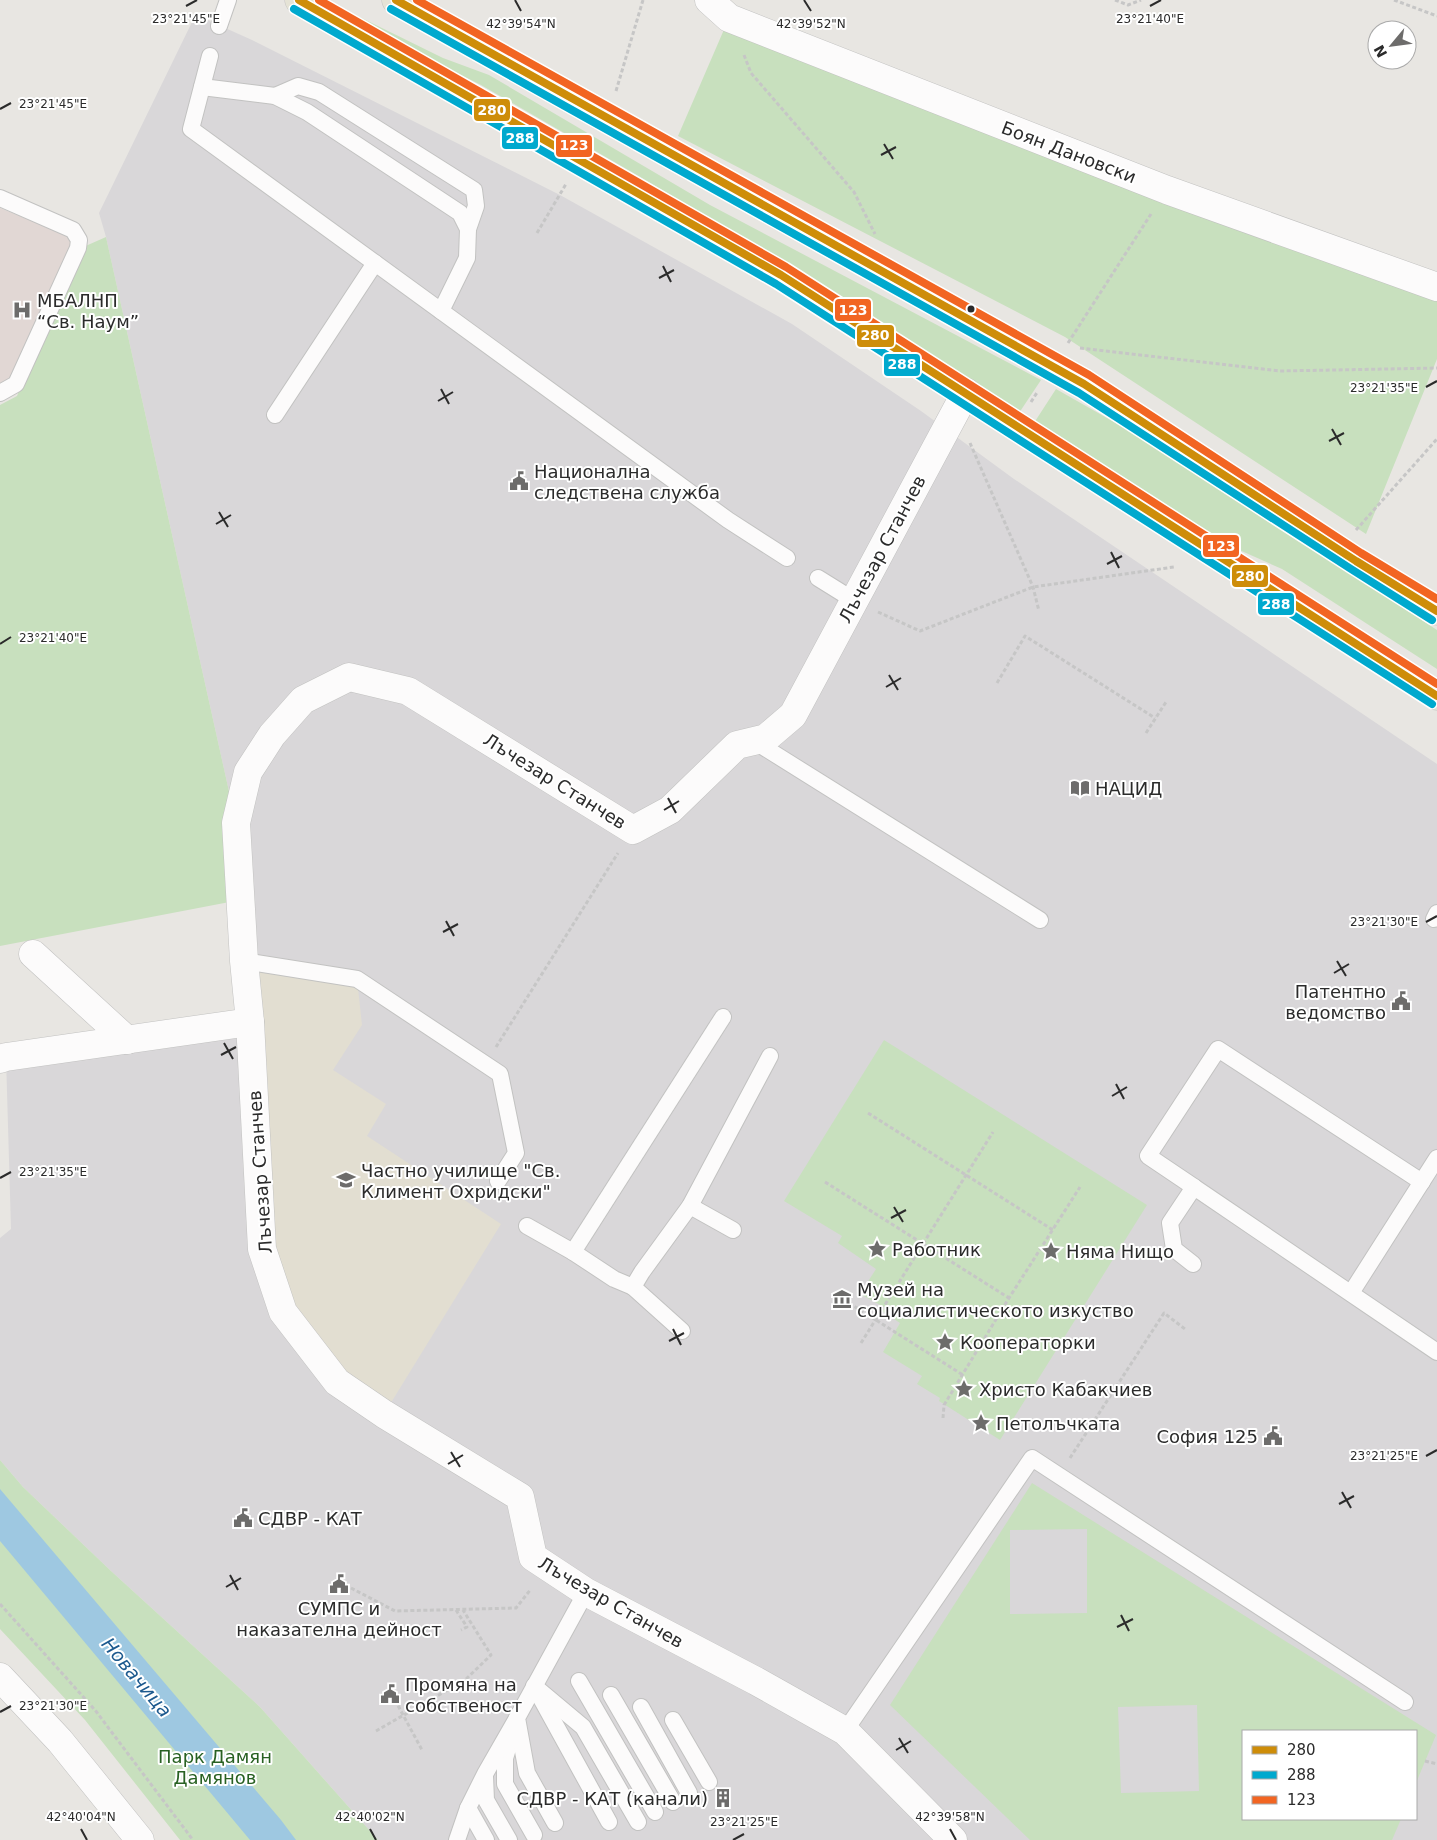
<svg xmlns="http://www.w3.org/2000/svg" width="1437" height="1840" viewBox="0 0 1437 1840" font-family="'DejaVu Sans',sans-serif">
	<rect width="100%" height="100%" fill="#e8e6e2"/>
	<path fill="#d9d7d9" fill-rule="evenodd" d="M 203,18 L 252,40 L 560,195 L 792,324 L 921,411 L 1014,479 L 1437,764 L 1437,1840 L 378,1840 L 260,1707 L 111,1571 L 23,1487 L 0,1460 L 0,1238 L 11,1229 L 6,1057 L 250,1022 L 236,823 L 106,237 L 99,213 L 193,20 ZM 1243,1731 L 1416,1731 L 1416,1819 L 1243,1819 Z"/>
	<path fill="#e2ded1" d="M 244,961 L 357,979 L 362,1025 L 333,1070 L 386,1104 L 367,1136 L 501,1224 L 384,1414 L 337,1382 L 262,1249 Z"/>
	<path fill="#e1d7d4" d="M 0,208 L 73,238 L 14,381 L 0,389 Z"/>
	<g fill="#c8e0be" fill-rule="evenodd">
		<path d="M 311,0 L 325,0 L 443,58 L 489,75 L 710,205 L 1041,380 L 1017,416 L 731,231 L 642,178 L 481,85 Z"/>
		<path d="M 729,18 L 1437,287 L 1437,359 L 1366,534 L 1065,337 L 678,136 Z"/>
		<path d="M 106,237 L 236,823 L 240,900 L 0,946 L 0,405 L 17,396 L 81,248 Z"/>
		<path d="M 1056,389 L 1158,447 L 1437,630 L 1437,669 L 1282,569 L 1219,541 L 1032,426 Z"/>
		<path d="M 884,1040 L 1147,1205 L 1000,1440 L 939,1401 L 940,1398 L 917,1384 L 922,1376 L 883,1352 L 900,1323 L 882,1311 L 884,1307 L 860,1294 L 876,1269 L 838,1243 L 842,1236 L 784,1201 Z"/>
		<path d="M 0,1460 L 23,1487 L 111,1571 L 260,1707 L 378,1840 L 180,1840 L 85,1720 L 0,1629 Z"/>
		<path d="M 1032,1483 L 1436,1735 L 1416,1783 L 1416,1731 L 1243,1731 L 1243,1819 L 1401,1819 L 1392,1840 L 1030,1840 L 890,1705 ZM 1087,1529 L 1087,1613 L 1010,1614 L 1010,1530 ZM 1197,1705 L 1199,1791 L 1121,1793 L 1118,1707 Z"/>
	</g>
	<path fill="#9ec8e1" d="M 0,1489 L 281,1820 L 296,1840 L 250,1840 L 0,1541 Z"/>
	<g fill="none" stroke-linecap="round" stroke-linejoin="round">
		<g stroke="#c2c2c1" stroke-width="18">
			<g id="lane">
				<path d="M 219,26 L 228,0"/>
				<path d="M 210,56 L 191,129 L 728,520 L 787,558"/>
				<path d="M 202,87 L 275,96 L 307,112 L 460,213 L 468,229 L 467,258 L 441,311"/>
				<path d="M 275,96 L 298,86 L 319,92 L 474,190 L 476,206 L 468,229"/>
				<path d="M 0,198 L 73,230 L 79,240 L 78,248 L 16,384 L 0,393"/>
				<path d="M 275,415 L 375,263"/>
				<path d="M 818,578 L 855,601"/>
				<path d="M 754,741 L 1040,920"/>
				<path d="M 1434,919 L 1437,913"/>
				<path d="M 244,961 L 357,979 L 500,1074 L 516,1153 L 498,1181"/>
				<path d="M 1194,1187 L 1148,1156 L 1218,1049 L 1422,1182"/>
				<path d="M 690,1206 L 733,1230"/>
				<path d="M 527,1226 L 573,1252 L 614,1279 L 633,1287 L 642,1272 L 690,1206 L 770,1056"/>
				<path d="M 573,1252 L 723,1017"/>
				<path d="M 1193,1264 L 1174,1249 L 1170,1223 L 1194,1187 L 1437,1352"/>
				<path d="M 633,1287 L 682,1331"/>
				<path d="M 1351,1293 L 1437,1158"/>
				<path d="M 579,1681 L 655,1812"/>
				<path d="M 534,1686 L 583,1727 L 638,1822"/>
				<path d="M 539,1695 L 609,1822"/>
				<path d="M 611,1695 L 673,1802"/>
				<path d="M 641,1707 L 689,1793"/>
				<path d="M 673,1720 L 709,1782"/>
				<path d="M 845,1731 L 1032,1458 L 1405,1702"/>
				<path d="M 510,1742 L 505,1758 L 505,1784 L 534,1835"/>
				<path d="M 485,1776 L 486,1800 L 509,1840"/>
				<path d="M 555,1823 L 527,1773 L 517,1718 L 586,1592"/>
				<path d="M 457,1840 L 468,1808"/>
				<path d="M 486,1840 L 468,1808 L 485,1774 L 517,1718"/>
			</g>
		</g>
		<g stroke="#c2c2c1" stroke-width="29">
			<g id="street">
				<path d="M 709,0 L 729,18 L 1167,190 L 1437,287"/>
				<path d="M 33,954 L 127,1040"/>
				<path d="M 0,1059 L 6,1057 L 250,1022"/>
				<path d="M 0,1677 L 60,1741 L 140,1840"/>
				<path d="M 953,1840 L 845,1731 L 756,1681 L 586,1592 L 533,1557 L 520,1497 L 384,1414 L 337,1382 L 283,1312 L 262,1249 L 250,1022 L 244,961 L 236,823 L 248,772 L 272,735 L 303,700 L 349,677 L 408,691 L 633,830 L 670,810 L 737,745 L 766,738 L 793,715 L 966,392"/>
			</g>
		</g>
		<g stroke="#c5c4c2" stroke-width="29">
			<g id="primary">
				<path d="M 299,0 L 781,275 L 1437,696"/>
				<path d="M 396,0 L 1084,384 L 1356,561 L 1437,611"/>
			</g>
		</g>
		<g stroke="#c6c6c6" stroke-width="3" stroke-dasharray="4 2.5" stroke-linecap="butt">
			<path d="M 1115,0 L 1128,5 L 1141,0"/>
			<path d="M 1394,0 L 1437,16"/>
			<path d="M 744,55 L 751,73 L 854,192 L 875,234"/>
			<path d="M 616,91 L 643,0"/>
			<path d="M 537,233 L 566,184"/>
			<path d="M 1068,343 L 1151,214"/>
			<path d="M 1080,348 L 1280,371 L 1437,368"/>
			<path d="M 1031,402 L 1038,391"/>
			<path d="M 970,443 L 1033,587 L 1039,611"/>
			<path d="M 1356,530 L 1437,439"/>
			<path d="M 878,612 L 920,631 L 1033,587 L 1174,567"/>
			<path d="M 997,683 L 1025,636 L 1155,718"/>
			<path d="M 1146,733 L 1166,702"/>
			<path d="M 496,1047 L 618,853"/>
			<path d="M 868,1113 L 1053,1230"/>
			<path d="M 535,1163 L 556,1176"/>
			<path d="M 825,1182 L 1009,1298"/>
			<path d="M 849,1303 L 963,1375"/>
			<path d="M 861,1343 L 993,1132"/>
			<path d="M 943,1418 L 944,1405 L 1009,1298 L 1080,1187"/>
			<path d="M 1070,1458 L 1164,1313 L 1185,1329"/>
			<path d="M 351,1588 L 395,1611 L 516,1608 L 531,1589"/>
			<path d="M 0,1604 L 95,1710 L 193,1840"/>
			<path d="M 456,1610 L 467,1627 L 461,1630"/>
			<path d="M 395,1700 L 422,1750"/>
			<path d="M 376,1731 L 465,1680 L 491,1655 L 463,1610"/>
			<path d="M 1425,1761 L 1437,1764"/>
		</g>
		<use href="#lane" stroke="#fcfbfb" stroke-width="16"/>
		<use href="#street" stroke="#fcfbfb" stroke-width="28"/>
		<use href="#primary" stroke="#e5e3d6" stroke-width="28"/>
		<g stroke="#fff" stroke-width="11">
			<g id="bus-1">
				<path d="M 299,0 L 781,275 L 1437,696"/>
				<path d="M 396,0 L 1084,384 L 1356,561 L 1437,611"/>
			</g>
		</g>
		<g stroke="#fff" stroke-width="11">
			<g id="bus-2">
				<path d="M 294,9 L 776,284 L 1432,704"/>
				<path d="M 391,9 L 1079,393 L 1351,569 L 1432,620"/>
			</g>
		</g>
		<g stroke="#fff" stroke-width="11">
			<g id="bus-3">
				<path d="M 319,0 L 786,267 L 1437,684"/>
				<path d="M 417,0 L 1089,375 L 1361,553 L 1437,599"/>
			</g>
		</g>
		<use href="#bus-1" stroke="#ce8d09" stroke-width="8"/>
		<use href="#bus-2" stroke="#00a9ce" stroke-width="8"/>
		<use href="#bus-3" stroke="#f26522" stroke-width="8"/>
	</g>
	<path fill="none" stroke="#2b2b2b" stroke-width="2" d="M 515,0 L 521,11M 804,0 L 811,11M 186,6 L 197,0M 1150,6 L 1161,0M 0,109 L 11,103M 884,144 L 893,159M 881,155 L 896,147M 663,266 L 671,282M 659,278 L 674,270M 1426,387 L 1437,381M 441,389 L 449,404M 438,401 L 453,392M 1332,429 L 1341,445M 1329,441 L 1344,433M 219,512 L 228,527M 216,524 L 231,515M 1111,552 L 1119,568M 1107,564 L 1122,556M 0,644 L 11,637M 889,675 L 898,690M 886,687 L 901,678M 668,798 L 676,813M 664,810 L 679,801M 446,921 L 454,936M 1426,922 L 1437,916M 443,932 L 458,924M 1337,961 L 1346,976M 1334,973 L 1349,964M 224,1043 L 233,1059M 221,1055 L 236,1047M 1116,1084 L 1124,1099M 1112,1096 L 1127,1087M 0,1178 L 11,1172M 894,1207 L 903,1222M 891,1218 L 906,1210M 673,1329 L 681,1345M 669,1341 L 684,1333M 451,1452 L 460,1467M 1426,1456 L 1437,1450M 448,1464 L 463,1455M 1342,1492 L 1351,1508M 1339,1504 L 1354,1496M 230,1575 L 238,1590M 226,1587 L 241,1578M 1121,1615 L 1129,1631M 1117,1627 L 1133,1619M 0,1712 L 11,1706M 899,1738 L 908,1753M 896,1750 L 911,1741M 81,1829 L 87,1840M 370,1829 L 376,1840M 950,1829 L 956,1840M 733,1840 L 744,1834"/>
	<defs>
		<g id="hospital-bare" transform="scale(1.5)"><path d="M-5-5h3v3.5h4V-5h3V5h-3V1.5h-4V5h-3Z" fill="#6d6c6b" stroke="#fff" stroke-width="2.5" paint-order="stroke"/></g>
		<g id="civic-bare" transform="scale(1.5)"><path d="M-.6-6.5H3V-4.5H.6V-3L4-1V1h2V6H-6V1h2V-1L-.6-3ZM-1.2 2.5V6h2.4V2.5Z" fill="#6d6c6b" stroke="#fff" stroke-width="2.5" paint-order="stroke"/></g>
		<g id="library-bare" transform="scale(1.5)"><path d="M-6-4Q-3-5.5-.7-3.5V5Q-3 3-6 4ZM6-4Q3-5.5 .7-3.5V5Q3 3 6 4Z" fill="#6d6c6b" stroke="#fff" stroke-width="2.5" paint-order="stroke"/></g>
		<g id="school-bare" transform="scale(1.5)"><path d="M0-5L7-2L0 1L-7-2ZM-4 1L0 2.5L4 1V4Q0 6-4 4Z" fill="#6d6c6b" stroke="#fff" stroke-width="2.5" paint-order="stroke"/></g>
		<g id="sight-bare" transform="scale(1.5)"><path d="M0-6L1.8-2.2L6-1.7L2.9 1.2L3.7 5.4L0 3.3L-3.7 5.4L-2.9 1.2L-6-1.7L-1.8-2.2Z" fill="#6d6c6b" stroke="#fff" stroke-width="2.5" paint-order="stroke"/></g>
		<g id="museum-bare" transform="scale(1.5)"><path d="M0-6L6-3V-2H-6V-3ZM-5-1h2V3h-2ZM-1-1h2V3h-2ZM3-1h2V3H3ZM-6 4H6V6H-6Z" fill="#6d6c6b" stroke="#fff" stroke-width="2.5" paint-order="stroke"/></g>
		<g id="building-bare" transform="scale(1.5)"><path d="M-4-6H4V6H1V3H-1V6H-4ZM-2.5-4.3h1.7v1.8h-1.7ZM.8-4.3h1.7v1.8H.8ZM-2.5-1h1.7V.8h-1.7ZM.8-1h1.7V.8H.8Z" fill="#6d6c6b" stroke="#fff" stroke-width="2.5" paint-order="stroke"/></g>
	</defs>
	<g fill-rule="evenodd">
		<use href="#hospital-bare" x="22" y="310"/>
		<use href="#civic-bare" x="519" y="481"/>
		<use href="#library-bare" x="1080" y="788"/>
		<use href="#civic-bare" x="1401" y="1001"/>
		<use href="#school-bare" x="346" y="1180"/>
		<use href="#sight-bare" x="877" y="1249"/>
		<use href="#sight-bare" x="1051" y="1251"/>
		<use href="#museum-bare" x="842" y="1299"/>
		<use href="#sight-bare" x="945" y="1342"/>
		<use href="#sight-bare" x="964" y="1389"/>
		<use href="#sight-bare" x="981" y="1423"/>
		<use href="#civic-bare" x="1273" y="1436"/>
		<use href="#civic-bare" x="243" y="1518"/>
		<use href="#civic-bare" x="339" y="1584"/>
		<use href="#civic-bare" x="390" y="1694"/>
		<use href="#building-bare" x="723" y="1798"/>
	</g>
	<circle fill="#2b2b2b" stroke="#fff" stroke-width="2" cx="971" cy="309" r="4.5"/>
	<g text-anchor="middle" dominant-baseline="central" stroke-width="4" stroke-linejoin="round" paint-order="stroke">
		<g font-size="18" fill="#2b2b2b" stroke="#fff">
			<text transform="translate(1069 152) rotate(21)">Боян Дановски</text>
			<text transform="translate(882 549) rotate(-62)">Лъчезар Станчев</text>
			<text transform="translate(555 781) rotate(32)">Лъчезар Станчев</text>
			<text transform="translate(260 1172) rotate(-94)">Лъчезар Станчев</text>
			<text transform="translate(611 1602) rotate(30)">Лъчезар Станчев</text>
		</g>
		<g font-size="18" fill="#2b2b2b" stroke="#fff" text-anchor="start">
			<text x="37" y="300">MБАЛНП<tspan x="37" dy="21">“Св. Наум”</tspan></text>
			<text x="534" y="471">Национална<tspan x="534" dy="21">следствена служба</tspan></text>
			<text x="1095" y="788">НАЦИД</text>
			<text x="1386" y="991" text-anchor="end">Патентно<tspan x="1386" dy="21">ведомство</tspan></text>
			<text x="361" y="1170">Частно училище "Св.<tspan x="361" dy="21">Климент Охридски"</tspan></text>
			<text x="892" y="1249">Работник</text>
			<text x="1066" y="1251">Няма Нищо</text>
			<text x="857" y="1289">Музей на<tspan x="857" dy="21">социалистическото изкуство</tspan></text>
			<text x="960" y="1342">Кооператорки</text>
			<text x="979" y="1389">Христо Кабакчиев</text>
			<text x="996" y="1423">Петолъчката</text>
			<text x="1258" y="1436" text-anchor="end">София 125</text>
			<text x="258" y="1518">СДВР - КАТ</text>
			<text x="339" y="1608" text-anchor="middle">СУМПС и<tspan x="339" dy="21">наказателна дейност</tspan></text>
			<text x="405" y="1684">Промяна на<tspan x="405" dy="21">собственост</tspan></text>
			<text x="708" y="1798" text-anchor="end">СДВР - КАТ (канали)</text>
		</g>
		<g font-size="18" fill="#286122" stroke="#fff">
			<text x="215" y="1756">Парк Дамян<tspan x="215" dy="21">Дамянов</tspan></text>
		</g>
		<g font-size="19" font-style="italic" fill="#1c598e" stroke="#fff">
			<text transform="translate(137 1677) rotate(50)">Новачица</text>
		</g>
	</g>
	<g font-size="12" text-anchor="middle" fill="#2b2b2b" stroke="#fff" stroke-width="4" stroke-linejoin="round" paint-order="stroke">
		<text x="186" y="23">23°21'45"E</text>
		<text x="1150" y="23">23°21'40"E</text>
		<text x="521" y="28">42°39'54"N</text>
		<text x="811" y="28">42°39'52"N</text>
		<text x="53" y="108">23°21'45"E</text>
		<text x="1384" y="392">23°21'35"E</text>
		<text x="53" y="642">23°21'40"E</text>
		<text x="1384" y="926">23°21'30"E</text>
		<text x="53" y="1176">23°21'35"E</text>
		<text x="1384" y="1460">23°21'25"E</text>
		<text x="53" y="1710">23°21'30"E</text>
		<text x="81" y="1821">42°40'04"N</text>
		<text x="370" y="1821">42°40'02"N</text>
		<text x="950" y="1821">42°39'58"N</text>
		<text x="744" y="1826">23°21'25"E</text>
	</g>
	<g stroke="#fff" stroke-width="2">
		<rect x="473" y="98" width="38" height="24" rx="5" fill="#ce8d09"/>
		<rect x="501" y="126" width="38" height="24" rx="5" fill="#00a9ce"/>
		<rect x="555" y="134" width="38" height="24" rx="5" fill="#f26522"/>
		<rect x="834" y="298" width="38" height="24" rx="5" fill="#f26522"/>
		<rect x="856" y="324" width="39" height="24" rx="5" fill="#ce8d09"/>
		<rect x="883" y="353" width="38" height="24" rx="5" fill="#00a9ce"/>
		<rect x="1202" y="534" width="38" height="24" rx="5" fill="#f26522"/>
		<rect x="1231" y="564" width="38" height="24" rx="5" fill="#ce8d09"/>
		<rect x="1257" y="592" width="38" height="24" rx="5" fill="#00a9ce"/>
	</g>
	<g font-size="14" text-anchor="middle" font-weight="bold" fill="#fff">
		<text x="492" y="115">280</text>
		<text x="520" y="143">288</text>
		<text x="574" y="150">123</text>
		<text x="853" y="315">123</text>
		<text x="875" y="340">280</text>
		<text x="902" y="369">288</text>
		<text x="1221" y="551">123</text>
		<text x="1250" y="581">280</text>
		<text x="1276" y="609">288</text>
	</g>
	<rect x="1242" y="1730" width="175" height="90" fill="#ffffff" stroke="#aaaaaa"/>
	<rect x="1252" y="1746" width="25" height="8" fill="#ce8d09" stroke="#aaaaaa"/>
	<text x="1287" y="1755" font-size="15" fill="#2b2b2b">280</text>
	<rect x="1252" y="1771" width="25" height="8" fill="#00a9ce" stroke="#aaaaaa"/>
	<text x="1287" y="1780" font-size="15" fill="#2b2b2b">288</text>
	<rect x="1252" y="1796" width="25" height="8" fill="#f26522" stroke="#aaaaaa"/>
	<text x="1287" y="1805" font-size="15" fill="#2b2b2b">123</text>
	<g transform="translate(1392 45) rotate(241)"><circle r="24" fill="#ffffff" stroke="#aaaaaa"/>
	<path d="M0-4L9 19L0 12L-9 19Z" fill="#6d6c6b"/>
	<text y="-8" font-size="14" font-weight="bold" text-anchor="middle" fill="#2b2b2b">N</text>
	</g>
</svg>
